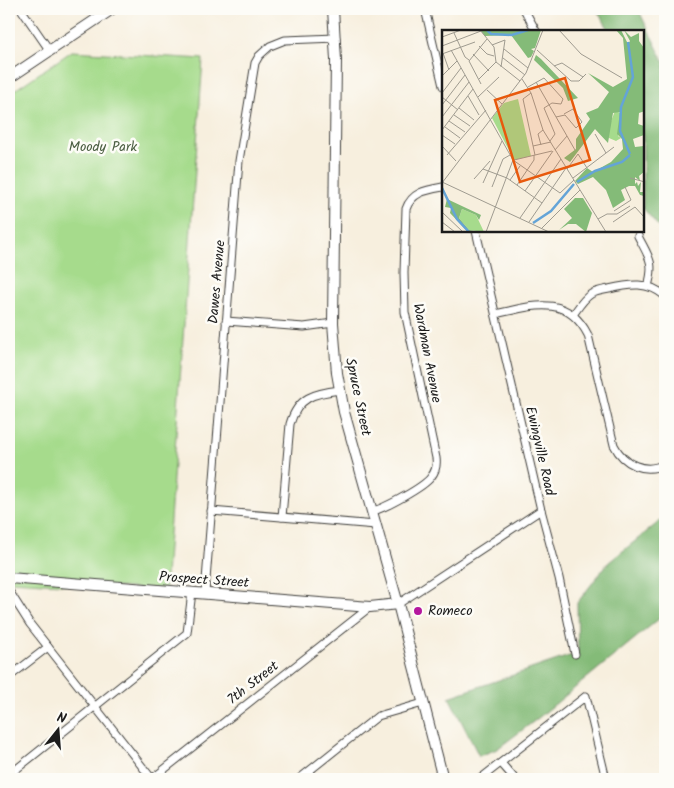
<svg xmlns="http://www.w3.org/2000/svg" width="674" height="788" viewBox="0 0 674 788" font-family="Kalam,sans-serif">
	<rect width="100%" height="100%" fill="#fdfcf7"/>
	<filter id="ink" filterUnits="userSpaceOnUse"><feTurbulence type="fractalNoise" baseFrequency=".02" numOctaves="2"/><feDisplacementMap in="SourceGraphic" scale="10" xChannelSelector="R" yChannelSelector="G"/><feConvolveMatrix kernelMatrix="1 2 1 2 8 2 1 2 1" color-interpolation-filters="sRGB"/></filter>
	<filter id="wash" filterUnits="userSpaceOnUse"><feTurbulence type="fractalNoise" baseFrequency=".0096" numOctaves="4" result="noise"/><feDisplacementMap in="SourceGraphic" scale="20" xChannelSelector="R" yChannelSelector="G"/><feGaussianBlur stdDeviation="1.12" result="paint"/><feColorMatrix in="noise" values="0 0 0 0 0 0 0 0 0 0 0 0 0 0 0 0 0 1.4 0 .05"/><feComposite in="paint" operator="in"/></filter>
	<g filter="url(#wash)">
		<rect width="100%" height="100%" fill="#f7efde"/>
		<path fill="#a6db8c" stroke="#617c54" d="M 72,51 L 203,59 L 165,590 L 11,581 L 9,571 L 9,94 Z"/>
		<g fill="#84bb78" stroke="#506c4a">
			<path d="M 596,9 L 638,9 L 665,64 L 665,226 L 659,227 L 643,208 L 643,31 L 610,31 Z"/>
			<path d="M 665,517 L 665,614 L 537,719 L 497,749 L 479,756 L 449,697 L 578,653 L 577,603 L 608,563 Z"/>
		</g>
	</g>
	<g filter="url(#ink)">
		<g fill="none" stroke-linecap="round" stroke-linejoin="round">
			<g stroke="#3d3c39" stroke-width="9">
				<g id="street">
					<path d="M 21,9 L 50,51"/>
					<path d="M 425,9 L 443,86"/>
					<path d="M 524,9 L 536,31"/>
					<path d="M 476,231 L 541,510 L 559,578 L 575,654"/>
					<path d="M 638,236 C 649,258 655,262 648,286"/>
					<path d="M 496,314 C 532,306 567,293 588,335 L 614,445 C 624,465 645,474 665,464"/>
					<path d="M 573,315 C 578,308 583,299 591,294 C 596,291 603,290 609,289 C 630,284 648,281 665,296"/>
					<path d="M 226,321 L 304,327 L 333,323"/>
					<path d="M 211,511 L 376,525"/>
					<path d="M 373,511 C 385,508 424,487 431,477 C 436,471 437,465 436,458 L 405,312 L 404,273 L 406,209 C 412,192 426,190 443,187"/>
					<path d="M 282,517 L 290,424 C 298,397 314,393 340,390"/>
					<path d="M 9,591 L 30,624 L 152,779"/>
					<path d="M 205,593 L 239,161 L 255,63 L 259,56 L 270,46 L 285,40 L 336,38"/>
					<path d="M 398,604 L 541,510"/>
					<path d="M 9,677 L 48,647"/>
					<path d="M 501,763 L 515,779"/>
					<path d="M 9,775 L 187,633 L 192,592"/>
					<path d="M 152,779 L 370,607"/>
					<path d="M 299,779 L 378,716 L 423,703"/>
					<path d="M 480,779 L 586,696 L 606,779"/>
				</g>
			</g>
			<g stroke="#3d3c39" stroke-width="12">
				<g id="secondary">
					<path d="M 333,9 L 336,60 L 333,323 L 337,373 L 344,412 L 398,604 L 443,779"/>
					<path d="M 9,78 L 112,9"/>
					<path d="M 9,578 L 370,607 L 398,604"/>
				</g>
			</g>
			<use href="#street" stroke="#fff" stroke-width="7"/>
			<use href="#secondary" stroke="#fff" stroke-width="10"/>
		</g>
	</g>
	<circle fill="#b5179e" stroke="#fdfcf7" stroke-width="2" cx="418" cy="611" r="5"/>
	<g text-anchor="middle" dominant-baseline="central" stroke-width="5" stroke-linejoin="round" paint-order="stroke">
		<g font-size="14" fill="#4c5f43" stroke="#fdfcf7">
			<text x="103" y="147">Moody Park</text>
		</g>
		<g font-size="14" fill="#1c1c1c" stroke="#fdfcf7">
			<text transform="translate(217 282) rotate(-85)">Dawes Avenue</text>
			<text transform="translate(427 353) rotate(79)">Wardman Avenue</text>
			<text transform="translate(358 397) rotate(78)">Spruce Street</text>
			<text transform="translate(540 451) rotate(77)">Ewingville Road</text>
			<text transform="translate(204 580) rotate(4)">Prospect Street</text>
			<text transform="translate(253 683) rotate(-38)">7th Street</text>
		</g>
		<g font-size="14" fill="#1c1c1c" stroke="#fdfcf7" text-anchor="start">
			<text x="428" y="611">Romeco</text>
		</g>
	</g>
	<g transform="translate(442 30)">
		<rect width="202" height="202" fill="#f7efde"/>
		<path d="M 76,69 L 89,126 L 72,130 L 50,88 L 62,73 ZM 173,81 L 179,83 L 176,106 L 179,108 L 174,111 L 167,108 L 166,99 ZM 20,179 L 34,185 L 42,202 L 27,200 L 17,188 Z" fill="#a6db8c"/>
		<path d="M 38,0 L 99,0 L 93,18 L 89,19 L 92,21 L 89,27 L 86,28 L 69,5 L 43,6 ZM 174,0 L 179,0 L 186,14 L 188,11 L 182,0 L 189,7 L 197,3 L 197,11 L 202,18 L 203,81 L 197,83 L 196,94 L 202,96 L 202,105 L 191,109 L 193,117 L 202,116 L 203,141 L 197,146 L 198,151 L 193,147 L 193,154 L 195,152 L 196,156 L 199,152 L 198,162 L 202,162 L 202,166 L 198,165 L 193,156 L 187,156 L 179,160 L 183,170 L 171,178 L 164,160 L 151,147 L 136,154 L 133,151 L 145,138 L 151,142 L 169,132 L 181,119 L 180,109 L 175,104 L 178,82 L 171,83 L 166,113 L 153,99 L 128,132 L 122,128 L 134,119 L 134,109 L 148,89 L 144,83 L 156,78 L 167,62 L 146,43 L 171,57 L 185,49 L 181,8 ZM 94,25 L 99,29 L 136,68 L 126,71 L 121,58 L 92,30 ZM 133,168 L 141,168 L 150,183 L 144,202 L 134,194 L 126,194 L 117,200 L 130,188 L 122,179 ZM 5,169 L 39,185 L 37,190 L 34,185 L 20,179 L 17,188 L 27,200 L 37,202 L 26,202 L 8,183 L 9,178 L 3,177 Z" fill="#84bb78"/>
		<path fill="none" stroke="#64a4d7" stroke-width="2.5" d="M 45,0 L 49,4 L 70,5 L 86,0M 186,12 L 191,47 L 179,77 L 178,101 L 188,124M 135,152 L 153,141 L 180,132 L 188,125M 0,158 L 15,189 L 27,202M 91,193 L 109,181 L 132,154"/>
		<path fill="none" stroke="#9f9b90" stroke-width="1" d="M 38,0 L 52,17 L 54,32M 117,0 L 139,24 L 180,48M 12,3 L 23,27 L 27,30M 0,7 L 19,0M 50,15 L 63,10 L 59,37M 0,16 L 39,1M 37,16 L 45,24 L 52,26M 62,19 L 86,38M 9,20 L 71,130 L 118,163 L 132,150M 95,20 L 129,51 L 137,51 L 144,44M 1,23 L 7,40M 0,24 L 33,12M 31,24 L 47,41M 61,28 L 83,45M 54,32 L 78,51M 112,36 L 120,33 L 141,47M 0,46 L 15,31M 37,49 L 54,32M 80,49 L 89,63 L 101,100 L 164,202M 94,52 L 133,120M 39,54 L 27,31 L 45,9M 86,57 L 102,48 L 121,69 L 119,74 L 110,73 L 102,78 L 113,104 L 108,111M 45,60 L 60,74M 0,63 L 19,38M 89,63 L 81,69 L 93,125M 26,66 L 37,85M 0,67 L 16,80M 36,67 L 57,47M 0,75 L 23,45M 17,78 L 32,90M 12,85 L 28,96M 0,87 L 27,52M 114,87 L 123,85 L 134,98 L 140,92 L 131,79 L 122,84M 7,91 L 23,102M 3,97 L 18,108M 0,100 L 31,59M 153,104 L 164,123M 0,105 L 13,114M 99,115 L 96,104 L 101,100M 0,116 L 14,131M 91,116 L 109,112M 113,120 L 125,106M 5,125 L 44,80M 72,130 L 110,121M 41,139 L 65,148 L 100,173M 125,139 L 136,124 L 145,138M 131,148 L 172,117M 188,148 L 203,152M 32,149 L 48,131M 68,150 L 78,136M 0,152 L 107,202M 0,153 L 84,43 L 101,0M 41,153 L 60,111M 75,155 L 92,130 L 92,125M 50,157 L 61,129 L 68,125M 83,161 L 111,121M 172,181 L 189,170 L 183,157M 0,182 L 21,202M 78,188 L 119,129M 156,189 L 165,184 L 175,184 L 188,176M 0,192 L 13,202M 87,192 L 124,138M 171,192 L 193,177 L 203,188M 100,198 L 138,160M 44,202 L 71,130"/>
		<path fill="#e8590c" fill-opacity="0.15" stroke="#e8590c" stroke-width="2.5" d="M 123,48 L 148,130 L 78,152 L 53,70 Z"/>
		<rect width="202" height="202" fill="none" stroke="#1c1c1c" stroke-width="2.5"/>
	</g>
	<rect width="674" height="788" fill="none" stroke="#fdfcf7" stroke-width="30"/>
	<g transform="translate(58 730) rotate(17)" stroke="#fdfcf7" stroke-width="4" paint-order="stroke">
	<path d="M0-4L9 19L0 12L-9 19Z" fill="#1c1c1c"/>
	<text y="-8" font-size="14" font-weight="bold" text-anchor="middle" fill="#1c1c1c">N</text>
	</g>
</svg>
